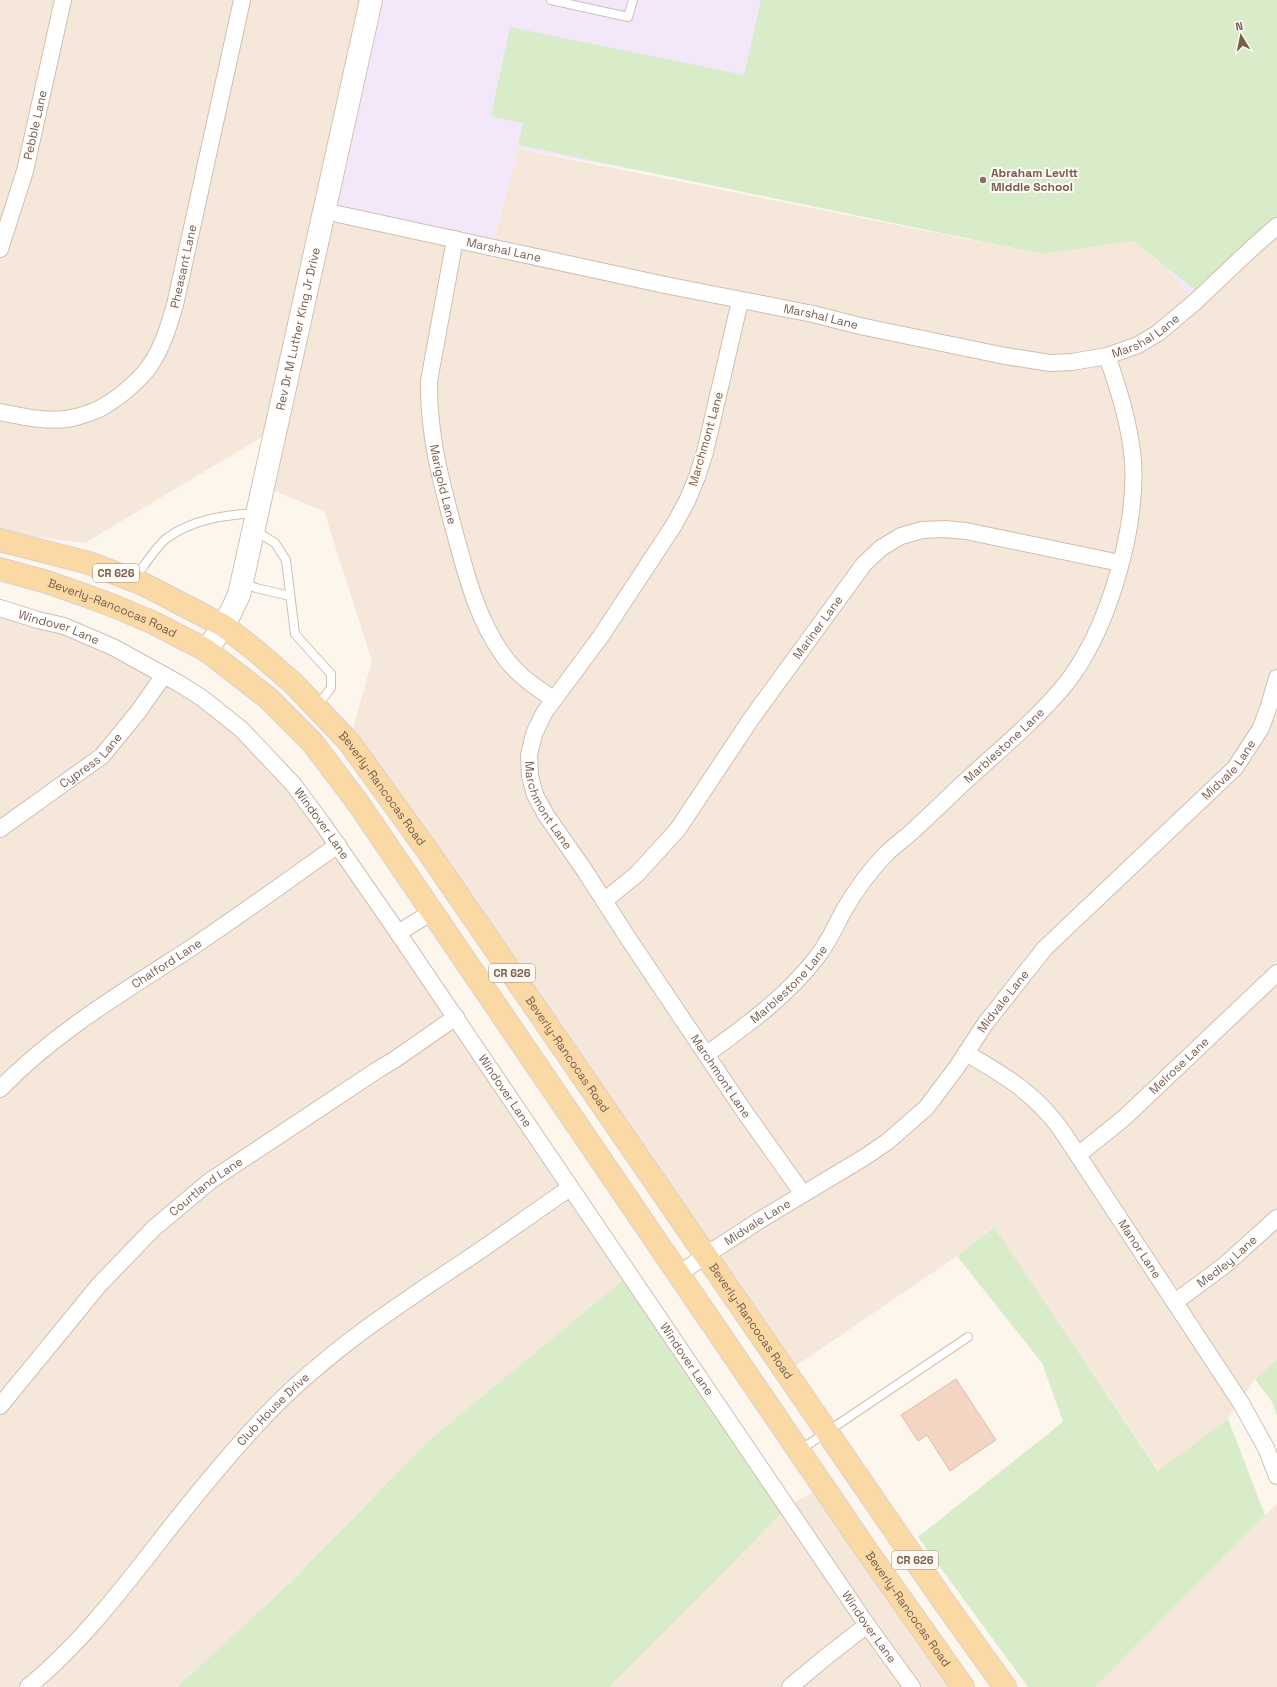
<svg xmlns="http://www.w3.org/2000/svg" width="1277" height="1687" viewBox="0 0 1277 1687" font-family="'Space Grotesk',sans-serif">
	<rect width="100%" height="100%" fill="#fdf6ec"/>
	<g fill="#f5e8da">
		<path d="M 0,0 L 370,0 L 492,248 L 518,149 L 1042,254 L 1133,241 L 1165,267 L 1277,226 L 1277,1360 L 1255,1379 L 1228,1419 L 1159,1471 L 993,1227 L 957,1256 L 787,1372 L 349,742 L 372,661 L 324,511 L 262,486 L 274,430 L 85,543 L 0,532 Z"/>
		<path d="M 0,608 L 136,658 L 259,747 L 630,1274 L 427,1442 L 293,1580 L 177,1687 L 0,1687 Z"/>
		<path d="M 823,1485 L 963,1687 L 610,1687 L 788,1507 Z"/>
		<path d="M 1277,1504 L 1277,1687 L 1095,1687 L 1265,1515 Z"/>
	</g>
	<path fill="#f3e8fa" d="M 370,0 L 1277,0 L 1195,302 L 1126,222 L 1025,240 L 518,149 L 492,248 L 324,211 Z"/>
	<g fill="#d8ecc9">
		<path d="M 761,0 L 1277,0 L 1277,229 L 1200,294 L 1133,241 L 1042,254 L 518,145 L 523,123 L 491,116 L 510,27 L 744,75 Z"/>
		<path d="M 994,1227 L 1158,1471 L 1228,1419 L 1265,1515 L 1095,1687 L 1028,1687 L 918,1537 L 1063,1422 L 1042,1363 L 957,1256 Z"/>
		<path d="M 630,1274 L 788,1507 L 610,1687 L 177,1687 L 293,1580 L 427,1442 Z"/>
		<path d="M 1277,1360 L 1277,1416 L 1272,1402 L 1255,1379 Z"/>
	</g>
	<path fill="#f3d5c3" stroke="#e6bba3" d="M 956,1379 L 996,1440 L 950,1471 L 927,1435 L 918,1441 L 901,1415 Z"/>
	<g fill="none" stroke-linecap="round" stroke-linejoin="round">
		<g stroke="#d1beb0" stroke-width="10">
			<g id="lane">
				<path d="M 551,0 L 628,17 L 633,0"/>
				<path d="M 254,530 L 275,543 L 286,560 L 295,634 L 331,674 L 331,688 L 317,706"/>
				<path d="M 134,579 C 142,569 158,544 167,538 C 193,519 225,515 256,513"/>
				<path d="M 243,583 L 256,588 L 290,596"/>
				<path d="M 800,1450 L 968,1337"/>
			</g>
		</g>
		<g stroke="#d1beb0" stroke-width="18">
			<g id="street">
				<path id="s1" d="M 324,211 L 665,285 L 813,314 L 860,326 L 1005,356 L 1050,363 L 1072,362 L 1107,356 L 1138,345 L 1158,333 L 1195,302 L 1252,248 L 1277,226"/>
				<path id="s2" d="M 455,239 L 429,381 C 428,435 442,486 456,537 C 467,578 478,620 503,655 C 516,674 534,686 553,699"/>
				<path id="s3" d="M 0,249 L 25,171 L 63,0"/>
				<path id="s4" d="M 740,301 L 705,452 L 697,477 L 687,501 L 674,525 L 601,636 L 544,713 L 534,734 L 529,755 L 530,776 L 535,795 L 546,815 L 585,871 L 626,935 L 744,1111 L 803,1194"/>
				<path id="s5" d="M 0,412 C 21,416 45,422 66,419 C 80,417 98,411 109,403 C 122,395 143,377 151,364 C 163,346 169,325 175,305 L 242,0"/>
				<path id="s6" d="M 0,608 L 38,620 L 64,626 L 113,647 L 180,684 L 202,698 L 241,729 L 293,784 L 322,823 L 392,924 L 753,1457 L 867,1625 L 912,1687"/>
				<path id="s7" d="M 0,829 L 102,756 L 138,712 L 164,675"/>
				<path id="s8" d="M 604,901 L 637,874 L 678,829 L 751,719 L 864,564 L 881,548 L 901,536 L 922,530 L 944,529 L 966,531 L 1120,563"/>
				<path d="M 398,933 L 432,912"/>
				<path id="s9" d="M 966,1053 C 1005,1076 1032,1091 1060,1128 L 1241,1403 L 1266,1448 L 1277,1476"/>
				<path id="s10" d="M 707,1054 C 746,1026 788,995 817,957 C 828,943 835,927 843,912 C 855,891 870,870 887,853 C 893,847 900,842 907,836 C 932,814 955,790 980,768 C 1009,742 1039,716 1064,686 C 1108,632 1137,530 1133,461 C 1130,425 1119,390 1107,356"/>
				<path id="s11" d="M 0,1089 C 54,1033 123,992 188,950 C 239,916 288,880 338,845"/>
				<path id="s12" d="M 1078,1155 L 1124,1118 L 1277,973"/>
				<path id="s13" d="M 679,1274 L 706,1255 L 760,1220 L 865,1157 L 887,1142 L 926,1108 L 957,1067 L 985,1024 L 1045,948 L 1235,768 L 1261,728 L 1269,706 L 1277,678"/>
				<path id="s14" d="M 1175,1302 L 1225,1265 L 1277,1218"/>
				<path id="s15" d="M 0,1406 L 99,1285 L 154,1228 L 210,1181 L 379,1069 L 394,1060 L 456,1017"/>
				<path id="s16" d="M 28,1687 C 77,1647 116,1597 155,1547 C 190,1502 226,1457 266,1415 C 325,1353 398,1305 469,1258 C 503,1235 536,1211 570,1188"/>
				<path d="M 790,1687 L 827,1656 L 867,1625"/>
			</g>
		</g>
		<g stroke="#d6c0b0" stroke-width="24">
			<g id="secondary">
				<path id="s17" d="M 206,650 L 224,626 L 239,595 L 371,0"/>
			</g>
		</g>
		<g stroke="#dad1cd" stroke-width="24">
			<g id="primary">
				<path id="s18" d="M 0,540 L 89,563 L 143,584 L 224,626 L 256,651 L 293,683 L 349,742 L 427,850 L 944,1602 L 1005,1687"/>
				<path id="s19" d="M 0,569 L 47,582 L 109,604 L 154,623 L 206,650 L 268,698 L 312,742 L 358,803 L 867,1551 L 963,1687"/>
			</g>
		</g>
		<use href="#lane" stroke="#fff" stroke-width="8"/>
		<use href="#street" stroke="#fff" stroke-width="16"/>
		<use href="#secondary" stroke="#fff" stroke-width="22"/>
		<use href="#primary" stroke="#fbd9a5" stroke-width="22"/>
	</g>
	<circle fill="#8d6e63" stroke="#fffaf3" stroke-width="1.5" cx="983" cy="180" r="4"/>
	<g text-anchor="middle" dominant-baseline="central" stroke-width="4" stroke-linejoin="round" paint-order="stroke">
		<g fill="#fffaf3" stroke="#a28b7f" stroke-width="1">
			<rect x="93" y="564" width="46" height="18" rx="3"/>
			<rect x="489" y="964" width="46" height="18" rx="3"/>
			<rect x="892" y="1551" width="46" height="18" rx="3"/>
		</g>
		<g font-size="11" font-weight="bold" fill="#7a5c4d">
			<text x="116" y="573">CR 626</text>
			<text x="512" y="973">CR 626</text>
			<text x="915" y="1560">CR 626</text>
		</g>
		<g font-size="12" fill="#7a5c4d" stroke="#fffaf3">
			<text stroke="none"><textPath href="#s3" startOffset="129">Pebble Lane</textPath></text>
			<text stroke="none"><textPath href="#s1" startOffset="184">Marshal Lane</textPath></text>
			<text stroke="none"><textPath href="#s5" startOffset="274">Pheasant Lane</textPath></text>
			<text stroke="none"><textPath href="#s1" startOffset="508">Marshal Lane</textPath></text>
			<text stroke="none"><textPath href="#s17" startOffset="337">Rev Dr M Luther King Jr Drive</textPath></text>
			<text stroke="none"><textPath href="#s1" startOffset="843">Marshal Lane</textPath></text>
			<text transform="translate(706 439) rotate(-74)">Marchmont Lane</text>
			<text stroke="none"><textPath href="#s2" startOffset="249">Marigold Lane</textPath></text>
			<text stroke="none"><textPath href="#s19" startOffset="119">Beverly-Rancocas Road</textPath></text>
			<text stroke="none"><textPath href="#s6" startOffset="62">Windover Lane</textPath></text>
			<text stroke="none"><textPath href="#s8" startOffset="349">Mariner Lane</textPath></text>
			<text stroke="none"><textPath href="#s10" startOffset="432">Marblestone Lane</textPath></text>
			<text stroke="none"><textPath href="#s7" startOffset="114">Cypress Lane</textPath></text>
			<text stroke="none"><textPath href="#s13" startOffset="754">Midvale Lane</textPath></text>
			<text stroke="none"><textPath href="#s18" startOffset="469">Beverly-Rancocas Road</textPath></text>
			<text stroke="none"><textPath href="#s4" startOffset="563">Marchmont Lane</textPath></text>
			<text stroke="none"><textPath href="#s6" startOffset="397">Windover Lane</textPath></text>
			<text stroke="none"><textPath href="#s11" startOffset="209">Chalford Lane</textPath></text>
			<text stroke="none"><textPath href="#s10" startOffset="108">Marblestone Lane</textPath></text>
			<text stroke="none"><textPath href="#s13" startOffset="430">Midvale Lane</textPath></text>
			<text stroke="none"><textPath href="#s18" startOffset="793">Beverly-Rancocas Road</textPath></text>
			<text stroke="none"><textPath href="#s12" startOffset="135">Melrose Lane</textPath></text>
			<text stroke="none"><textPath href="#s4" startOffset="886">Marchmont Lane</textPath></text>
			<text stroke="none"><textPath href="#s6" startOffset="721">Windover Lane</textPath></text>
			<text stroke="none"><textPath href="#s15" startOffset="302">Courtland Lane</textPath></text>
			<text stroke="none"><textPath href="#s13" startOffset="94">Midvale Lane</textPath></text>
			<text stroke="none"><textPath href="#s9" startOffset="266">Manor Lane</textPath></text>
			<text stroke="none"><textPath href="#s14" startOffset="66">Medley Lane</textPath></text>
			<text stroke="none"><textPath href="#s18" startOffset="1117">Beverly-Rancocas Road</textPath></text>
			<text stroke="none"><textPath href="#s6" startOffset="1045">Windover Lane</textPath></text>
			<text stroke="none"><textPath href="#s16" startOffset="371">Club House Drive</textPath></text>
			<text stroke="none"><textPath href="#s19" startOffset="1415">Beverly-Rancocas Road</textPath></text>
			<text stroke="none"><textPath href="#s6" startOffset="1369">Windover Lane</textPath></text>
		</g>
		<g font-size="12" font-weight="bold" fill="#785e54" stroke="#fffaf3" text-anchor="start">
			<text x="991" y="173">Abraham Levitt<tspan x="991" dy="14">Middle School</tspan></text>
		</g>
	</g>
	<g transform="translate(1241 36) rotate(350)" stroke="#fffaf3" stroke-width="3" paint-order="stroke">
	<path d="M0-3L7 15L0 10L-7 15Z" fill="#7a5c4d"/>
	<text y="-6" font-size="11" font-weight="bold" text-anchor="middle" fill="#7a5c4d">N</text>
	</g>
</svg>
